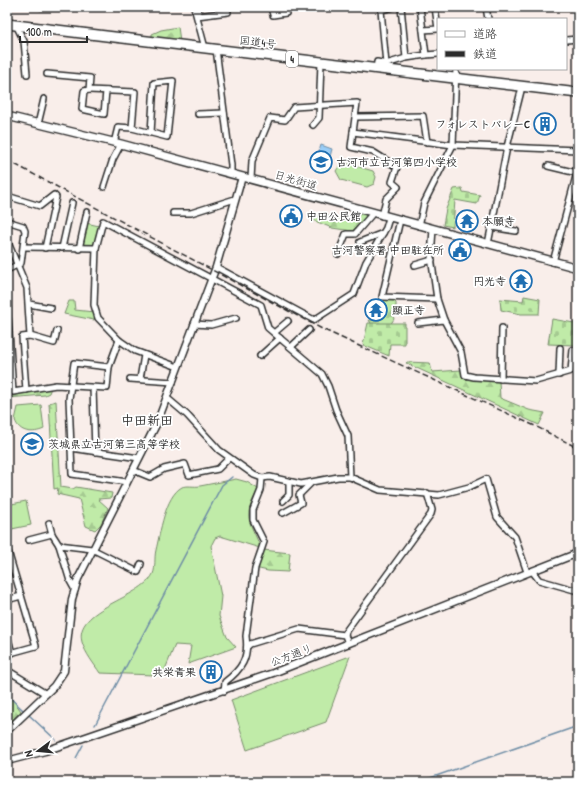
<svg xmlns="http://www.w3.org/2000/svg" width="585" height="789" viewBox="0 0 585 789" font-family="'Patrick Hand','Klee One',sans-serif">
	<defs>
		<pattern id="forest-firs" width="22" height="20" patternUnits="userSpaceOnUse"><rect width="22" height="20" fill="#c0eba8"/><path d="M5 1l3.5 6h-7zM16 11l3.5 6h-7z" fill="#a5ca91"/></pattern>
		<pattern id="cemetery-stones" width="16" height="16" patternUnits="userSpaceOnUse"><rect width="16" height="16" fill="#c0eba8"/><path d="M2 7V4a2 2 0 0 1 4 0v3zM10 15v-3a2 2 0 0 1 4 0v3z" fill="#a5ca91"/></pattern>
	</defs>
	<rect width="100%" height="100%" fill="#f9eeea"/>
	<filter id="ink" filterUnits="userSpaceOnUse"><feTurbulence type="fractalNoise" baseFrequency=".025" numOctaves="2"/><feDisplacementMap in="SourceGraphic" scale="8" xChannelSelector="R" yChannelSelector="G"/><feConvolveMatrix kernelMatrix="1 2 1 2 8 2 1 2 1" color-interpolation-filters="sRGB"/></filter>
	<g filter="url(#ink)">
		<g fill="#c0eba8" stroke="#768b6a">
			<path d="M 346,163 L 373,171 L 376,177 L 374,184 L 367,187 L 341,180 L 336,171 L 340,165 Z"/>
			<path d="M 86,223 L 99,226 L 96,247 L 80,247 Z"/>
			<path d="M 69,301 L 74,301 L 75,310 L 94,312 L 94,320 L 64,314 Z"/>
			<path d="M 41,405 L 44,429 C 33,434 19,433 15,420 L 18,407 Z"/>
			<path d="M 236,479 L 247,482 L 258,489 C 255,496 250,504 249,512 C 247,524 258,537 260,548 L 220,536 L 215,538 L 211,546 L 221,596 L 219,616 L 227,637 L 236,647 L 188,664 L 191,646 L 175,645 L 164,672 L 154,675 L 100,673 C 94,664 85,653 82,642 C 73,608 141,599 153,574 C 156,567 154,558 156,550 C 160,534 165,496 182,487 C 186,485 195,487 200,486 C 212,484 224,481 236,479 Z"/>
			<path d="M 26,501 L 31,525 L 7,530 L 7,505 Z"/>
			<path d="M 350,656 L 326,722 L 247,750 L 231,700 Z"/>
		</g>
		<g fill="url(#forest-firs)" stroke="#768b6a">
			<path d="M 178,27 L 180,41 L 152,38 L 152,34 L 161,30 Z"/>
			<path d="M 352,211 L 368,215 L 352,231 L 332,228 L 310,219 C 329,210 336,222 351,220 Z"/>
			<path d="M 385,299 L 392,299 L 396,303 L 396,308 L 392,312 L 394,319 L 390,325 L 372,325 L 369,320 L 377,321 L 384,318 L 385,310 L 378,309 L 378,306 L 382,305 Z"/>
			<path d="M 407,362 L 430,363 L 432,372 L 461,370 L 464,379 L 499,381 L 500,398 L 529,410 L 545,413 L 539,425 L 406,363 Z"/>
			<path d="M 51,388 L 49,393 L 45,395 L 7,398 L 7,393 Z"/>
			<path d="M 56,401 L 61,487 L 73,489 L 76,487 L 112,493 L 111,498 L 98,499 L 108,508 L 101,524 L 95,530 L 86,526 L 79,499 L 57,494 L 58,488 L 54,489 L 49,403 Z"/>
			<path d="M 263,550 L 290,553 L 288,572 L 268,571 L 255,568 Z"/>
			<path d="M 7,692 L 21,711 L 7,725 Z"/>
		</g>
		<g fill="url(#cemetery-stones)" stroke="#768b6a">
			<path d="M 462,188 L 463,192 L 480,195 L 477,204 L 455,200 L 453,227 L 443,225 L 446,209 L 454,189 Z"/>
			<path d="M 524,296 L 540,299 L 539,314 L 521,314 L 501,310 L 500,299 L 523,301 Z"/>
			<path d="M 552,319 L 574,323 L 575,345 L 548,344 Z"/>
			<path d="M 368,323 L 405,323 L 405,344 L 390,344 L 389,356 L 363,345 Z"/>
		</g>
		<path fill="#99cdf7" stroke="#6d8ca5" d="M 321,145 L 332,149 L 327,168 L 315,164 Z"/>
		<g fill="none" stroke-linecap="round" stroke-linejoin="round">
			<g stroke="#6d8ca5" stroke-width="1.5">
				<path d="M 7,695 L 23,710"/>
				<path d="M 29,715 L 56,740"/>
				<path d="M 95,725 L 222,485 L 232,477"/>
				<path d="M 76,758 L 83,745"/>
				<path d="M 419,782 L 578,726"/>
			</g>
			<g stroke="#2b2b2b" stroke-width="8">
				<g id="minor">
					<path d="M 42,7 L 43,7"/>
					<path d="M 194,7 L 205,48"/>
					<path d="M 199,7 L 197,16 L 228,12"/>
					<path d="M 271,7 L 273,15 L 286,13 L 285,7"/>
					<path d="M 486,7 L 488,19"/>
					<path d="M 16,25 L 24,41 L 27,74"/>
					<path d="M 423,30 L 438,29 L 435,7"/>
					<path d="M 566,40 L 578,39"/>
					<path d="M 216,49 L 231,165 L 231,174"/>
					<path d="M 426,55 L 438,54"/>
					<path d="M 406,58 L 426,55 L 420,7"/>
					<path d="M 386,64 L 381,10 L 393,7"/>
					<path d="M 376,69 L 377,62 L 386,64 L 406,58 L 401,7"/>
					<path d="M 47,74 L 90,78 L 89,90 L 135,92 L 132,128 L 118,127 L 114,143"/>
					<path d="M 89,90 L 84,91 L 82,109 L 104,114 L 106,91"/>
					<path d="M 198,114 L 224,113"/>
					<path d="M 355,117 L 423,116 L 427,142"/>
					<path d="M 38,124 L 44,99"/>
					<path d="M 313,125 L 319,118 L 321,62"/>
					<path d="M 132,128 L 167,137 L 173,81 L 154,83 L 151,133"/>
					<path d="M 353,132 L 351,147 L 373,152 L 397,167 L 392,182 L 398,187 L 386,199 L 382,216"/>
					<path d="M 548,166 L 577,173"/>
					<path d="M 251,179 L 252,161 L 270,118 L 285,120 L 294,107 L 357,103 L 353,132 L 453,145 L 578,150"/>
					<path d="M 104,187 L 113,159 L 121,144"/>
					<path d="M 7,196 L 40,206 L 54,195 L 56,197 L 45,248"/>
					<path d="M 173,213 L 191,213 L 235,199"/>
					<path d="M 400,220 L 382,297 L 437,299"/>
					<path d="M 7,221 L 23,226 L 25,231 L 21,263 L 7,270"/>
					<path d="M 419,226 L 424,203 L 453,145 L 456,69"/>
					<path d="M 491,227 L 516,231"/>
					<path d="M 433,229 L 431,257 L 437,299 L 444,320 L 461,352 L 465,375 L 474,377 L 536,381 L 571,371 L 573,350"/>
					<path d="M 7,240 L 27,288 L 30,336 L 22,337 L 26,390"/>
					<path d="M 360,242 L 383,233"/>
					<path d="M 488,244 L 507,147 L 522,87"/>
					<path d="M 24,247 L 96,248"/>
					<path d="M 62,248 L 72,203"/>
					<path d="M 79,249 L 87,212"/>
					<path d="M 338,254 L 346,234 L 355,234 L 373,213"/>
					<path d="M 553,262 L 578,169"/>
					<path d="M 415,265 L 432,260"/>
					<path d="M 216,267 L 314,320 L 354,294 L 366,262 L 386,228 L 389,218"/>
					<path d="M 7,301 L 13,392 L 56,385 L 107,388 L 109,367 L 119,340"/>
					<path d="M 29,304 L 51,308"/>
					<path d="M 418,323 L 444,320"/>
					<path d="M 194,324 L 211,325 L 236,318"/>
					<path d="M 274,333 L 288,321"/>
					<path d="M 30,336 L 54,343 L 57,331"/>
					<path d="M 291,347 L 309,330"/>
					<path d="M 260,356 L 280,338"/>
					<path d="M 109,367 L 74,363 L 69,399 L 71,448 L 139,458"/>
					<path d="M 178,367 L 135,351 L 119,340 L 98,318 L 94,305 L 96,248 L 103,221 L 261,305 L 268,328 L 322,374 L 328,386 L 336,410 L 348,436 L 350,477"/>
					<path d="M 559,375 L 560,348"/>
					<path d="M 130,379 L 173,382"/>
					<path d="M 140,379 L 144,355"/>
					<path d="M 501,379 L 502,328"/>
					<path d="M 93,388 L 95,452"/>
					<path d="M 167,398 L 187,415 L 219,450 L 254,475 L 262,478 L 270,477 L 301,484 L 338,477 L 350,477 L 380,490 L 439,495 L 469,487 L 486,479 L 497,517 L 515,537 L 527,572"/>
					<path d="M 71,448 L 72,474 L 127,482"/>
					<path d="M 133,470 L 150,477 L 164,469 L 185,464 L 189,475 L 218,469 L 229,458"/>
					<path d="M 283,501 L 289,495 L 289,482"/>
					<path d="M 283,513 L 301,503 L 299,495 L 311,483"/>
					<path d="M 49,523 L 52,534 L 59,545 L 92,549 L 138,572 L 141,564"/>
					<path d="M 29,540 L 52,534"/>
					<path d="M 59,545 L 70,581 L 75,590"/>
					<path d="M 7,548 L 36,646 L 7,654"/>
					<path d="M 532,571 L 539,580 L 578,591"/>
					<path d="M 7,600 L 21,596"/>
					<path d="M 7,635 L 12,653"/>
					<path d="M 348,644 L 345,635 L 346,631 L 431,514 L 432,510 L 427,493"/>
					<path d="M 247,647 L 250,644 L 299,629 L 345,635"/>
					<path d="M 7,670 L 46,694"/>
					<path d="M 224,691 L 225,682 C 242,669 249,658 246,636 L 255,568 L 264,542 L 253,520 L 253,510 L 261,490 L 262,478"/>
				</g>
			</g>
			<g stroke="#2b2b2b" stroke-width="9">
				<g id="tertiary">
					<path d="M 7,731 L 54,686 L 64,671 L 72,599 L 78,579 L 157,423 L 216,267 L 242,177"/>
					<path d="M 7,761 L 45,751 L 273,673 L 578,553"/>
				</g>
			</g>
			<g stroke="#2b2b2b" stroke-width="10">
				<path id="secondary" d="M 7,116 L 121,144 L 578,268"/>
			</g>
			<g stroke="#2b2b2b" stroke-width="12">
				<path id="trunk" d="M 7,24 L 578,93"/>
			</g>
			<use href="#minor" stroke="#fff" stroke-width="5"/>
			<use href="#tertiary" stroke="#fff" stroke-width="6"/>
			<use href="#secondary" stroke="#fff" stroke-width="7"/>
			<use href="#trunk" stroke="#fff" stroke-width="9"/>
			<path stroke="#2b2b2b" stroke-width="1.5" stroke-dasharray="6 3" stroke-linecap="butt" d="M 7,160 L 322,329 L 535,426 L 578,448"/>
		</g>
	</g>
	<defs>
		<g id="building-ring" transform="scale(1.15)"><circle r="9.5" fill="#fff" stroke="#1f6fb2" stroke-width="1.5"/><path d="M-4-6H4V6H1V3H-1V6H-4ZM-2.5-4.3h1.7v1.8h-1.7ZM.8-4.3h1.7v1.8H.8ZM-2.5-1h1.7V.8h-1.7ZM.8-1h1.7V.8H.8Z" fill="#1f6fb2"/></g>
		<g id="school-ring" transform="scale(1.15)"><circle r="9.5" fill="#fff" stroke="#1f6fb2" stroke-width="1.5"/><path d="M0-5L7-2L0 1L-7-2ZM-4 1L0 2.5L4 1V4Q0 6-4 4Z" fill="#1f6fb2"/></g>
		<g id="civic-ring" transform="scale(1.15)"><circle r="9.5" fill="#fff" stroke="#1f6fb2" stroke-width="1.5"/><path d="M-.6-6.5H3V-4.5H.6V-3L4-1V1h2V6H-6V1h2V-1L-.6-3ZM-1.2 2.5V6h2.4V2.5Z" fill="#1f6fb2"/></g>
		<g id="temple-ring" transform="scale(1.15)"><circle r="9.5" fill="#fff" stroke="#1f6fb2" stroke-width="1.5"/><path d="M0-6L5-2H3V0L6.5 2.5H4V6H1.5V3h-3V6H-4V2.5H-6.5L-3 0V-2H-5Z" fill="#1f6fb2"/></g>
	</defs>
	<g fill-rule="evenodd">
		<use href="#building-ring" x="545" y="124"/>
		<use href="#school-ring" x="321" y="162"/>
		<use href="#civic-ring" x="291" y="216"/>
		<use href="#temple-ring" x="467" y="221"/>
		<use href="#civic-ring" x="460" y="250"/>
		<use href="#temple-ring" x="521" y="281"/>
		<use href="#temple-ring" x="376" y="310"/>
		<use href="#school-ring" x="32" y="444"/>
		<use href="#building-ring" x="211" y="672"/>
	</g>
	<g text-anchor="middle" dominant-baseline="central" stroke-width="3.5" stroke-linejoin="round" paint-order="stroke">
		<rect fill="#fff" stroke="#6b6b6b" stroke-width="1" x="286" y="51" width="12" height="16" rx="3"/>
		<g font-size="10" font-weight="bold" fill="#2b2b2b">
			<text x="292" y="59">4</text>
		</g>
		<g font-size="11" fill="#2b2b2b" stroke="#fff">
			<text transform="translate(258 42) rotate(7)">国道4号</text>
			<text transform="translate(296 180) rotate(16)">日光街道</text>
			<text transform="translate(291 655) rotate(-21)">公方通り</text>
		</g>
		<g font-size="11" font-weight="bold" fill="#2b2b2b" stroke="#fff" text-anchor="start">
			<text x="530" y="124" text-anchor="end">フォレストバレーC</text>
			<text x="336" y="162">古河市立古河第四小学校</text>
			<text x="306" y="216">中田公民館</text>
			<text x="482" y="221">本願寺</text>
			<text x="444" y="250" text-anchor="end">古河警察署 中田駐在所</text>
			<text x="506" y="281" text-anchor="end">円光寺</text>
			<text x="392" y="310">顯正寺</text>
			<text x="48" y="444">茨城県立古河第三高等学校</text>
			<text x="196" y="672" text-anchor="end">共栄青果</text>
		</g>
		<g font-size="13" font-weight="bold" fill="#2b2b2b" stroke="#fff">
			<text x="147" y="420">中田新田</text>
		</g>
	</g>
	<rect width="585" height="789" fill="none" stroke="#fff" stroke-width="24"/>
	<rect x="12" y="12" width="561" height="765" fill="none" stroke="#2b2b2b" stroke-width="1.5" filter="url(#ink)"/>
	<rect x="437" y="18" width="130" height="52" fill="#ffffff" stroke="#aaaaaa"/>
	<rect x="445" y="31" width="20" height="6" fill="#ffffff" stroke="#aaaaaa"/>
	<text x="473" y="38" font-size="12" fill="#2b2b2b">道路</text>
	<rect x="445" y="51" width="20" height="6" fill="#2b2b2b" stroke="#aaaaaa"/>
	<text x="473" y="58" font-size="12" fill="#2b2b2b">鉄道</text>
	<g transform="translate(38 751) rotate(254)" stroke="#ffffff" stroke-width="3" paint-order="stroke">
	<path d="M0-3L7 15L0 10L-7 15Z" fill="#2b2b2b"/>
	<text y="-6" font-size="11" font-weight="bold" text-anchor="middle" fill="#2b2b2b">N</text>
	</g>
	<path d="M20 36v6h67v-6" fill="none" stroke="#2b2b2b" stroke-width="2"/>
	<text x="26" y="36" font-size="12" fill="#2b2b2b" stroke="#ffffff" stroke-width="3" paint-order="stroke">100 m</text>
</svg>
